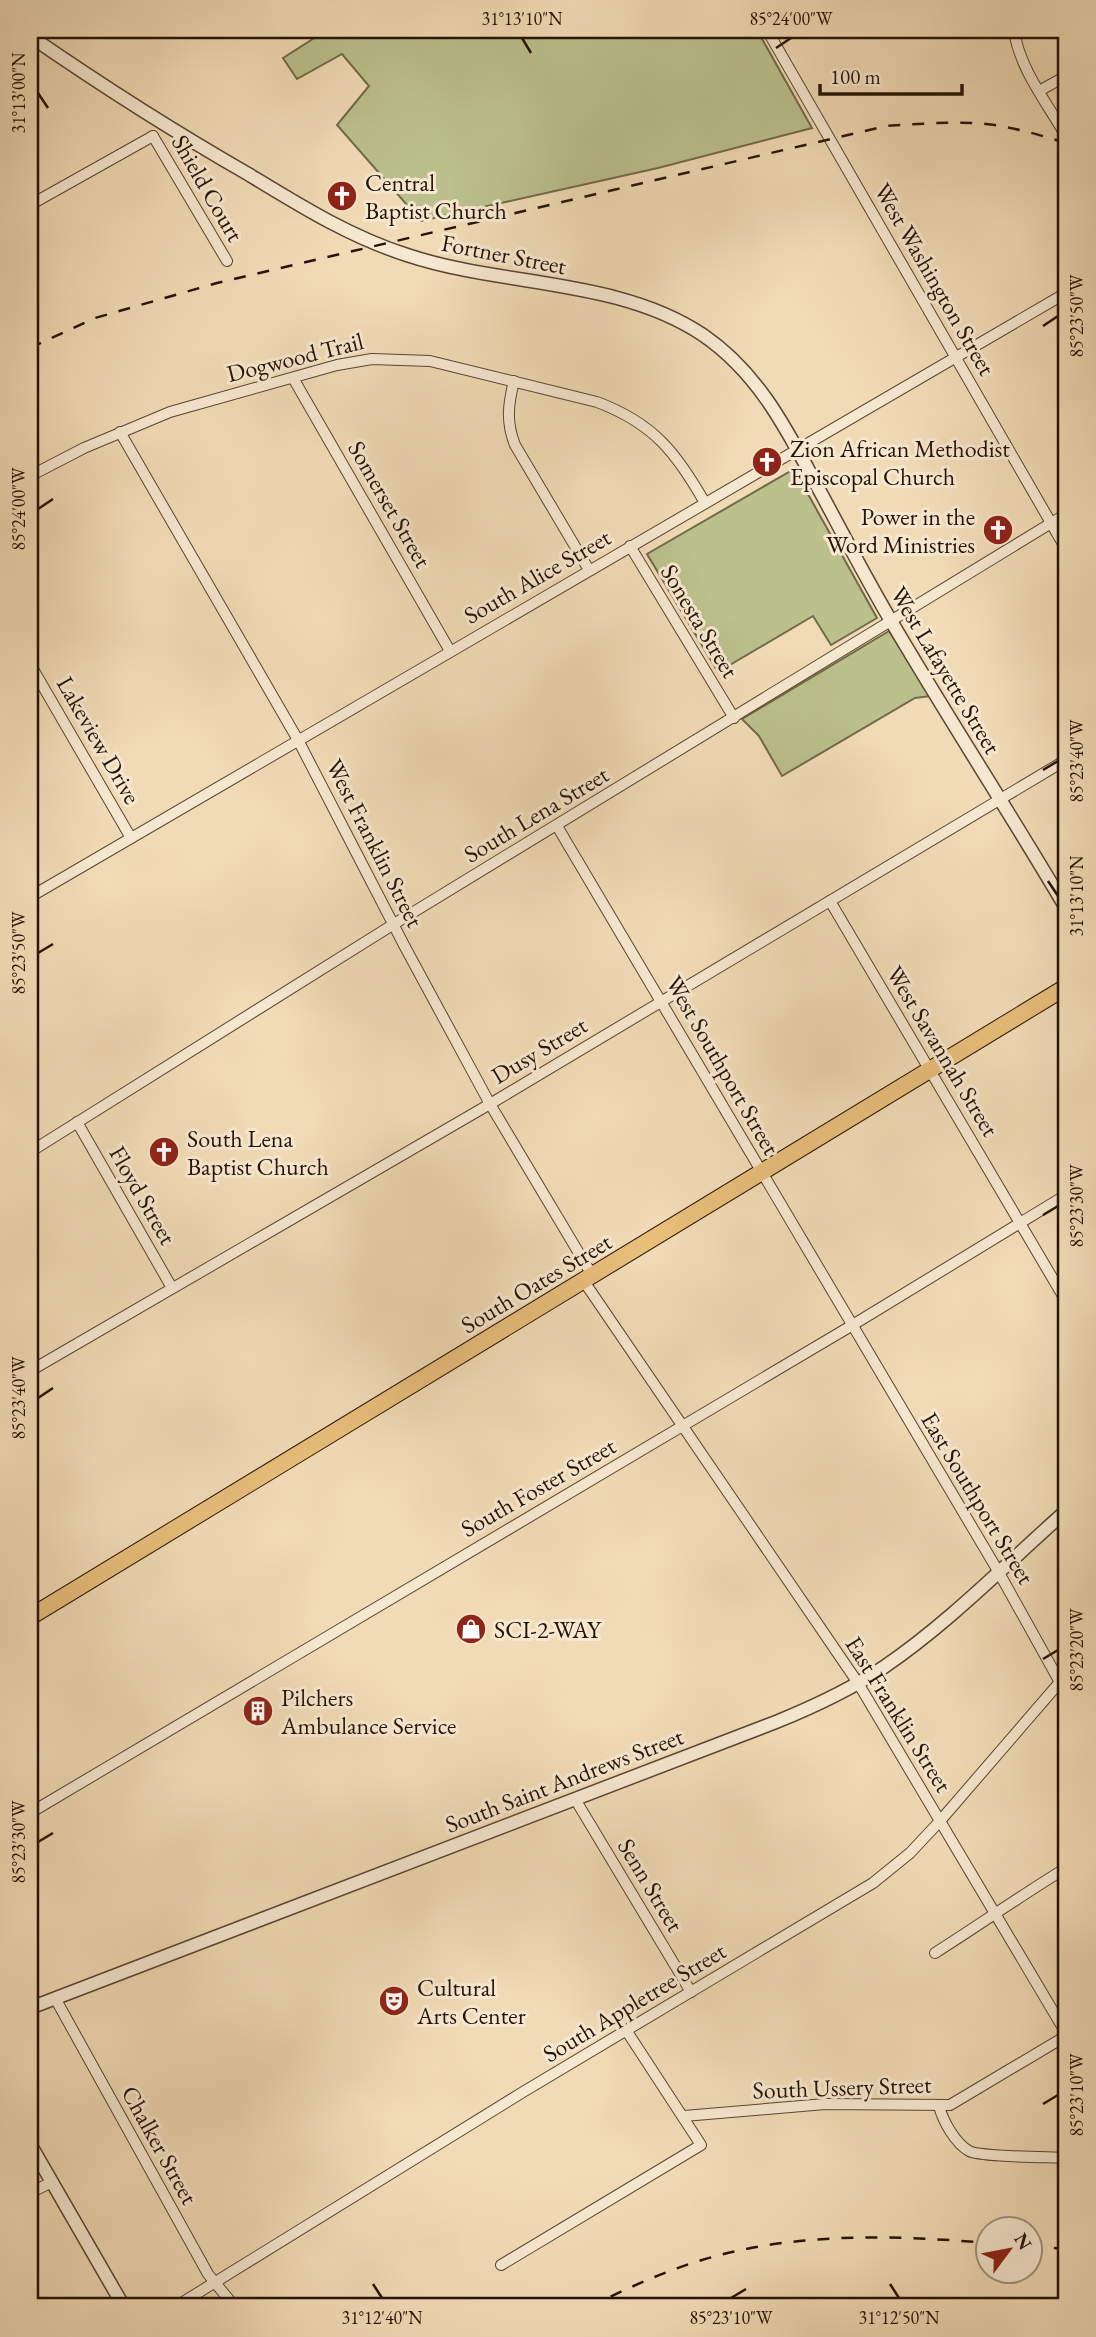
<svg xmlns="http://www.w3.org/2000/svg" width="1096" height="2337" viewBox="0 0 1096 2337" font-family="'EB Garamond',serif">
	<rect width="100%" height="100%" fill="#f1dbb6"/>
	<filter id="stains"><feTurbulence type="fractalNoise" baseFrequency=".00286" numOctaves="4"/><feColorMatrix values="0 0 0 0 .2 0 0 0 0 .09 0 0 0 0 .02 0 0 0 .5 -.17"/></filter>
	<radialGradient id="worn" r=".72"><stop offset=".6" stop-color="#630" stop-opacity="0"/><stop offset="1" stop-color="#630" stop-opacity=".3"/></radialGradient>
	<g fill="#bbc08d" stroke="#706a48" stroke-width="2">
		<path d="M 327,30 L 757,30 L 812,128 L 658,168 L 421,221 L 337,125 L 369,86 L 342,54 L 297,79 L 283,58 Z"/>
		<path d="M 794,469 L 877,618 L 831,645 L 813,616 L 718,672 L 647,554 Z"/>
		<path d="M 889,631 L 931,696 L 915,698 L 782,776 L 759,736 L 742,719 Z"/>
	</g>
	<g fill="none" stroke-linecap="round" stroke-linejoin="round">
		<g stroke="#594530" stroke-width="12">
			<g id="minor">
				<path d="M 767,30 L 1066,549"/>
				<path d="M 1014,30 C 1019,68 1047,103 1066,136"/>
				<path d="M 1039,91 L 1066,76"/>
				<path d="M 153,136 L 227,261"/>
				<path d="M 30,205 L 153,136"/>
				<path d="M 293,378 L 450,651"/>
				<path d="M 514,381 C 508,405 506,422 515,445 L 589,570"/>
				<path d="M 120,432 L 298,740 L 405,947 L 490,1104 L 592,1275"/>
				<path d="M 30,476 L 84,448 L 170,412 L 337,365 L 372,359 L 430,361 L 597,402 C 653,423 676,452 705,503"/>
				<path d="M 630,546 L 734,718"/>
				<path d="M 30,664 L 131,838"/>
				<path d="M 557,826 L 998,1571 L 1066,1693"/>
				<path d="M 30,897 L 1066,293"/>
				<path d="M 830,901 L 1066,1301"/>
				<path d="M 77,1122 L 172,1288"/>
				<path d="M 30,1152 L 394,924 L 1066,514"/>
				<path d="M 583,1280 L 858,1683 L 1066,2033"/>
				<path d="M 30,1371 L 490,1104 L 1066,760"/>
				<path d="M 575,1799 L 691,1992"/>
				<path d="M 30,1813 L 851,1326 L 1066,1195"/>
				<path d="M 935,1953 C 979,1925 1022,1895 1066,1868"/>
				<path d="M 55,1998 L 208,2274 L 235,2307"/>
				<path d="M 939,2106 C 943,2121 955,2143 969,2151 C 980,2157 1049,2157 1066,2158"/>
				<path d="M 684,2116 L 825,2104 L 950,2105 L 1066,2036"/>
				<path d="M 30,2193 L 52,2182"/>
				<path d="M 501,2265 L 701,2145 L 626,2030"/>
				<path d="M 175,2307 L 523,2092 L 873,1883 L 910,1853 L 940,1821 L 1066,1675"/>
			</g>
		</g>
		<g stroke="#594530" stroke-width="15">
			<g id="tertiary">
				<path d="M 30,36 C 101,85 173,131 248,174 C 299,205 350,237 407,255 C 503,287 618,278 703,335 C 757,372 785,426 815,482 C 841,530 866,579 894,626 C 950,721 1010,813 1066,908"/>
				<path d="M 30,2008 L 776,1722 C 813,1707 850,1690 884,1667 C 950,1622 1007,1563 1066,1511"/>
				<path d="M 30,2144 L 124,2307"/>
			</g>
		</g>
		<g stroke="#261304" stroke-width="18">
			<path id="primary" d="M 30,1617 L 1066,987"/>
		</g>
		<use href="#minor" stroke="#f6e8d0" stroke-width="10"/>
		<use href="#tertiary" stroke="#f6e8d0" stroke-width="12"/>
		<use href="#primary" stroke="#e8be7b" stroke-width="16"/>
		<g stroke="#261304" stroke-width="2.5" stroke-dasharray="12 12" stroke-linecap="butt">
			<path d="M 30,348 L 95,318 L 217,283 L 886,126 C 919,124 952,121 986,124 C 1013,127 1040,135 1066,143"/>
			<path d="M 1030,2246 L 1066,2249"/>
			<path d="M 589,2307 C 626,2289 662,2272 702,2260 C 795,2232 892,2235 988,2243"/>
		</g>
	</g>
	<path fill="none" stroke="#261304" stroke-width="2.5" d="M 522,38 L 531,53M 776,48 L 791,38M 38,93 L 48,108M 1043,326 L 1058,316M 38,509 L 53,499M 1043,770 L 1058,761M 1048,881 L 1058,896M 38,953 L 53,944M 1043,1215 L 1058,1206M 38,1398 L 53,1388M 1043,1659 L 1058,1650M 38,1842 L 53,1833M 1043,2104 L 1058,2095M 373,2284 L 382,2298M 890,2284 L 899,2298M 731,2298 L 746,2289"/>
	<defs>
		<g id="church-disc" transform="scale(1.575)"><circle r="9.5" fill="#8f2418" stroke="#f6e8d0"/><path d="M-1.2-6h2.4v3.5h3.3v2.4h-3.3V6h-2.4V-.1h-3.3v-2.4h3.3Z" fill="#fff"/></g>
		<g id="shop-disc" transform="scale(1.575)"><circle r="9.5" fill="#8f2418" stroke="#f6e8d0"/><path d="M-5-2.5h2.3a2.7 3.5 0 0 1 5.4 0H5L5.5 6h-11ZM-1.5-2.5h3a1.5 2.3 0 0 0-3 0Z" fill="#fff"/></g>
		<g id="building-disc" transform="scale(1.575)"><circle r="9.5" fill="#8f2418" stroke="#f6e8d0"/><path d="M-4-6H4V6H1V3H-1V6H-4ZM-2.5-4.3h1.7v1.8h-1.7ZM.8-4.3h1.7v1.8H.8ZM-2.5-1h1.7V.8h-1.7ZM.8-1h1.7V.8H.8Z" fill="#fff"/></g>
		<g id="theatre-disc" transform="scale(1.575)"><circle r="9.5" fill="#8f2418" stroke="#f6e8d0"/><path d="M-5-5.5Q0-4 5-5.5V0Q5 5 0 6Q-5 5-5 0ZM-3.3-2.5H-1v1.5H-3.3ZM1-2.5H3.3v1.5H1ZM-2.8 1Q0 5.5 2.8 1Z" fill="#fff"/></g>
	</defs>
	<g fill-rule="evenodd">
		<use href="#church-disc" x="342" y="196"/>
		<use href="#church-disc" x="767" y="462"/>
		<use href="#church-disc" x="998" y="530"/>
		<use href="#church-disc" x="164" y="1152"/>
		<use href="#shop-disc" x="471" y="1629"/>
		<use href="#building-disc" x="258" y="1711"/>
		<use href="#theatre-disc" x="394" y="2001"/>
	</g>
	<g text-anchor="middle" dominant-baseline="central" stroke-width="6" stroke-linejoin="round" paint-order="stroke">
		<g font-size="24" fill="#261304" stroke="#f6e8d0" text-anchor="start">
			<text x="365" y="182">Central<tspan x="365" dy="28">Baptist Church</tspan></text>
			<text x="790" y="448">Zion African Methodist<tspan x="790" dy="28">Episcopal Church</tspan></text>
			<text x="975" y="516" text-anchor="end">Power in the<tspan x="975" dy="28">Word Ministries</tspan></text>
			<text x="187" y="1138">South Lena<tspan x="187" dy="28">Baptist Church</tspan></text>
			<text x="494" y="1629">SCI-2-WAY</text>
			<text x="281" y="1697">Pilchers<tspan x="281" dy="28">Ambulance Service</tspan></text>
			<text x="417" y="1987">Cultural<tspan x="417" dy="28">Arts Center</tspan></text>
		</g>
		<g font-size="24" fill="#261304" stroke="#f6e8d0">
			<text transform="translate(208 188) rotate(60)">Shield Court</text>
			<text transform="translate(504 254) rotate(11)">Fortner Street</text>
			<text transform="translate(935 279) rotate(60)">West Washington Street</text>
			<text transform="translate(295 357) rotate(-14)">Dogwood Trail</text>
			<text transform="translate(390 504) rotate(60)">Somerset Street</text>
			<text transform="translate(537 576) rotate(-30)">South Alice Street</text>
			<text transform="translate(700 621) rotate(59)">Sonesta Street</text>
			<text transform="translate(946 670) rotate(59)">West Lafayette Street</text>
			<text transform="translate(99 740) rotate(60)">Lakeview Drive</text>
			<text transform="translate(536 814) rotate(-31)">South Lena Street</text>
			<text transform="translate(375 843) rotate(63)">West Franklin Street</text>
			<text transform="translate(539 1050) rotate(-31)">Dusy Street</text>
			<text transform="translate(943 1051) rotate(59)">West Savannah Street</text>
			<text transform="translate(723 1065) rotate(60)">West Southport Street</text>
			<text transform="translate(143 1195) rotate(60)">Floyd Street</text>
			<text transform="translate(536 1283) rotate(-31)">South Oates Street</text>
			<text transform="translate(538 1487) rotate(-30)">South Foster Street</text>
			<text transform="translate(978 1498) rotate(59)">East Southport Street</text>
			<text transform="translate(899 1714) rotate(58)">East Franklin Street</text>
			<text transform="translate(564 1780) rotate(-21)">South Saint Andrews Street</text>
			<text transform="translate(651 1885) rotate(59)">Senn Street</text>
			<text transform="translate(634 2002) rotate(-31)">South Appletree Street</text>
			<text transform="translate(842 2087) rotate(-2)">South Ussery Street</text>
			<text transform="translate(160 2145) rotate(61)">Chalker Street</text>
		</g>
	</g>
	<rect width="1096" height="2337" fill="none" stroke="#f1dbb6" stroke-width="77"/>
	<g transform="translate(1009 2250) rotate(58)"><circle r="33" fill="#f6e8d0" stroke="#a3937e" stroke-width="2"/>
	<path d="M0-5L12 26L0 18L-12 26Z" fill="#8f2418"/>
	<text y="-10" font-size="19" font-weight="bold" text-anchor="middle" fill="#261304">N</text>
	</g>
	<path d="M820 84v10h142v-10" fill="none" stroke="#261304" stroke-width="3.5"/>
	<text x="830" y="84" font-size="21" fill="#261304" stroke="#f6e8d0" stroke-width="5" paint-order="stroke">100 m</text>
	<rect x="38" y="38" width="1020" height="2260" fill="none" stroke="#261304" stroke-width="2.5"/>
	<g font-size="18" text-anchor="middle" fill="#261304">
		<text x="522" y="25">31°13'10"N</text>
		<text x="791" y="25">85°24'00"W</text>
		<text transform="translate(19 93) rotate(-90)" y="6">31°13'00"N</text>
		<text transform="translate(1077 316) rotate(-90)" y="6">85°23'50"W</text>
		<text transform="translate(19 509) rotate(-90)" y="6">85°24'00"W</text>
		<text transform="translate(1077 761) rotate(-90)" y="6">85°23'40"W</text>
		<text transform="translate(1077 896) rotate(-90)" y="6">31°13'10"N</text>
		<text transform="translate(19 953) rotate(-90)" y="6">85°23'50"W</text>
		<text transform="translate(1077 1206) rotate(-90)" y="6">85°23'30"W</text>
		<text transform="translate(19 1398) rotate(-90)" y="6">85°23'40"W</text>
		<text transform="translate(1077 1650) rotate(-90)" y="6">85°23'20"W</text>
		<text transform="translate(19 1842) rotate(-90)" y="6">85°23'30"W</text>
		<text transform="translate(1077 2095) rotate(-90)" y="6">85°23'10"W</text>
		<text x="382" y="2324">31°12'40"N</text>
		<text x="731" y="2324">85°23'10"W</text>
		<text x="899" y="2324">31°12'50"N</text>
	</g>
	<rect width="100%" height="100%" filter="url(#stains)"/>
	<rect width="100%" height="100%" fill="url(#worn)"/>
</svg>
